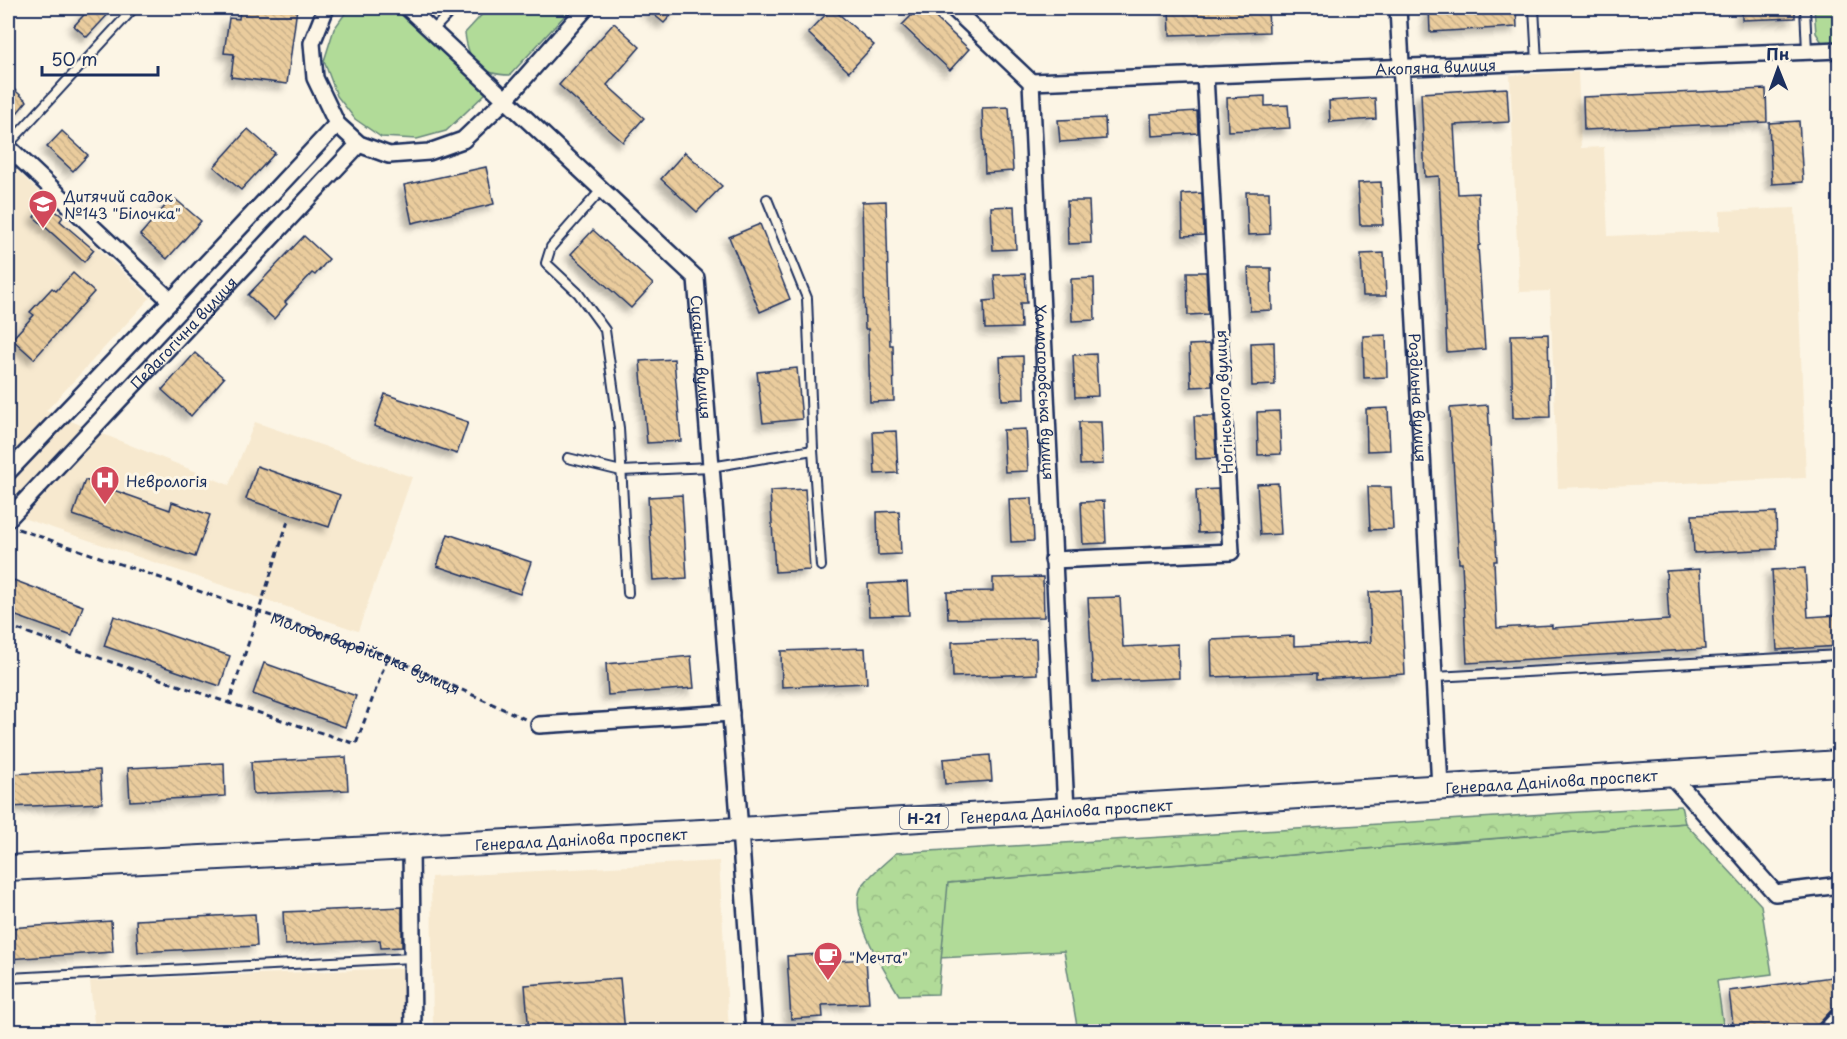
<svg xmlns="http://www.w3.org/2000/svg" width="1847" height="1039" viewBox="0 0 1847 1039" font-family="'Playpen Sans',sans-serif">
	<defs>
		<pattern id="forest-crowns" width="20" height="18" patternUnits="userSpaceOnUse" patternTransform="scale(1.5)"><rect width="20" height="18" fill="#b1db98"/><path d="M2 6a3 3 0 1 1 6 0M12 15a3 3 0 1 1 6 0" fill="none" stroke="#98bc85"/></pattern>
		<pattern id="building-back-hatch" width="6" height="6" patternUnits="userSpaceOnUse" patternTransform="scale(1.5)"><rect width="6" height="6" fill="#eacc9d"/><path d="M-1 5l2 2M0 0l6 6M5-1l2 2" fill="none" stroke="#c8b08a"/></pattern>
		<filter id="shadow"><feDropShadow dx="-5.5" dy="5.5" stdDeviation="3" flood-color="#0004"/></filter>
	</defs>
	<rect width="100%" height="100%" fill="#fcf5e5"/>
	<filter id="ink" filterUnits="userSpaceOnUse"><feTurbulence type="fractalNoise" baseFrequency=".0167" numOctaves="2"/><feDisplacementMap in="SourceGraphic" scale="12" xChannelSelector="R" yChannelSelector="G"/><feConvolveMatrix kernelMatrix="1 2 1 2 8 2 1 2 1" color-interpolation-filters="sRGB"/></filter>
	<g filter="url(#ink)">
		<g fill="#f7e9cf">
			<path d="M 1578,72 L 1581,148 L 1604,147 L 1608,236 L 1720,231 L 1720,211 L 1795,208 L 1806,478 L 1558,488 L 1550,291 L 1519,292 L 1510,75 Z"/>
			<path d="M 8,162 L 150,298 L 46,411 L 229,485 L 255,422 L 412,477 L 358,631 L 8,513 Z"/>
			<path d="M 719,861 L 729,1031 L 433,1031 L 431,877 Z"/>
			<path d="M 403,968 L 403,1031 L 133,1032 L 133,1025 L 94,1023 L 90,981 Z"/>
		</g>
		<g fill="#b1db98" stroke="#66857b" stroke-width="1.5">
			<path d="M 349,8 L 394,8 L 486,93 L 446,131 L 417,139 L 381,137 L 355,119 L 337,96 L 324,61 L 334,29 Z"/>
			<path d="M 488,8 L 567,8 L 568,12 L 510,75 C 481,75 468,62 465,33 Z"/>
			<path d="M 1814,8 L 1839,8 L 1839,52 L 1828,52 L 1816,33 Z"/>
			<path d="M 1685,823 L 1761,905 L 1772,974 L 1717,981 L 1724,1031 L 1078,1032 L 1064,951 L 940,958 L 947,883 Z"/>
		</g>
		<path fill="url(#forest-crowns)" stroke="#66857b" stroke-width="1.5" d="M 1681,806 L 1685,823 L 948,883 L 938,994 L 899,995 C 885,971 844,910 863,885 C 872,873 885,863 896,853 Z"/>
		<g fill="url(#building-back-hatch)" stroke="#1b2f5e" stroke-width="1.5" filter="url(#shadow)">
			<path d="M 90,8 L 114,8 L 87,37 L 74,26 Z"/>
			<path d="M 240,8 L 297,8 L 287,84 L 231,77 L 234,54 L 224,53 L 229,18 L 239,19 Z"/>
			<path d="M 646,8 L 678,8 L 664,23 Z"/>
			<path d="M 832,8 L 874,45 L 849,72 L 808,33 Z"/>
			<path d="M 919,8 L 925,8 L 969,49 L 950,70 L 902,25 Z"/>
			<path d="M 1169,8 L 1268,8 L 1269,32 L 1170,35 Z"/>
			<path d="M 1429,8 L 1516,8 L 1517,27 L 1430,32 Z"/>
			<path d="M 1742,8 L 1795,8 L 1795,18 L 1742,20 Z"/>
			<path d="M 614,23 L 640,47 L 607,85 L 644,118 L 623,142 L 559,85 Z"/>
			<path d="M 8,84 L 27,101 L 8,124 Z"/>
			<path d="M 1507,88 L 1509,122 L 1454,125 L 1458,194 L 1478,193 L 1480,245 L 1478,246 L 1485,349 L 1447,352 L 1439,176 L 1425,177 L 1421,93 Z"/>
			<path d="M 1766,89 L 1767,122 L 1584,130 L 1583,97 Z"/>
			<path d="M 1265,96 L 1265,106 L 1288,105 L 1290,128 L 1228,131 L 1227,98 Z"/>
			<path d="M 1375,98 L 1376,119 L 1330,122 L 1329,101 Z"/>
			<path d="M 1009,107 L 1013,171 L 985,173 L 982,108 Z"/>
			<path d="M 1197,111 L 1198,133 L 1152,136 L 1151,114 Z"/>
			<path d="M 1105,118 L 1106,139 L 1060,142 L 1058,120 Z"/>
			<path d="M 1799,121 L 1803,182 L 1772,184 L 1769,123 Z"/>
			<path d="M 248,129 L 275,153 L 241,190 L 214,167 Z"/>
			<path d="M 62,131 L 88,155 L 73,171 L 47,147 Z"/>
			<path d="M 685,152 L 722,186 L 697,212 L 661,179 Z"/>
			<path d="M 486,167 L 494,204 L 412,223 L 404,185 Z"/>
			<path d="M 1381,182 L 1383,225 L 1360,225 L 1358,183 Z"/>
			<path d="M 1246,192 L 1269,192 L 1270,234 L 1248,235 Z"/>
			<path d="M 1202,193 L 1204,235 L 1183,236 L 1182,194 Z"/>
			<path d="M 173,197 L 201,221 L 167,259 L 140,235 Z"/>
			<path d="M 886,201 L 890,345 L 893,345 L 894,401 L 870,402 L 868,329 L 865,329 L 862,202 Z"/>
			<path d="M 1067,201 L 1089,201 L 1091,243 L 1068,244 Z"/>
			<path d="M 45,203 L 63,217 L 60,221 L 94,250 L 84,262 L 34,217 Z"/>
			<path d="M 1014,206 L 1016,249 L 993,250 L 991,207 Z"/>
			<path d="M 760,224 L 790,299 L 760,312 L 729,237 Z"/>
			<path d="M 593,230 L 653,284 L 631,308 L 571,254 Z"/>
			<path d="M 304,236 L 329,259 L 315,275 L 312,273 L 285,302 L 287,304 L 274,319 L 248,295 Z"/>
			<path d="M 1384,253 L 1386,296 L 1363,296 L 1361,254 Z"/>
			<path d="M 1248,268 L 1271,268 L 1272,310 L 1250,311 Z"/>
			<path d="M 1187,272 L 1206,272 L 1208,314 L 1188,315 Z"/>
			<path d="M 73,273 L 94,292 L 34,359 L 12,339 L 34,315 L 30,312 L 52,288 L 56,291 Z"/>
			<path d="M 1025,274 L 1027,303 L 1020,303 L 1021,328 L 985,329 L 984,301 L 996,300 L 994,275 Z"/>
			<path d="M 1094,278 L 1095,320 L 1072,321 L 1071,279 Z"/>
			<path d="M 1548,334 L 1550,417 L 1513,418 L 1511,335 Z"/>
			<path d="M 1386,335 L 1387,377 L 1364,378 L 1363,336 Z"/>
			<path d="M 1274,342 L 1275,385 L 1252,386 L 1251,343 Z"/>
			<path d="M 1210,344 L 1212,386 L 1191,387 L 1189,345 Z"/>
			<path d="M 195,353 L 224,378 L 191,416 L 162,390 Z"/>
			<path d="M 1096,354 L 1098,396 L 1075,397 L 1073,355 Z"/>
			<path d="M 1023,356 L 1024,399 L 1002,400 L 1000,357 Z"/>
			<path d="M 674,359 L 681,441 L 647,443 L 640,361 Z"/>
			<path d="M 797,368 L 802,419 L 763,423 L 757,372 Z"/>
			<path d="M 385,394 L 468,422 L 457,454 L 374,426 Z"/>
			<path d="M 1488,405 L 1497,561 L 1494,561 L 1497,628 L 1552,625 L 1552,628 L 1669,620 L 1666,571 L 1700,569 L 1705,649 L 1467,663 L 1462,563 L 1459,563 L 1450,408 Z"/>
			<path d="M 1388,408 L 1390,450 L 1367,451 L 1366,409 Z"/>
			<path d="M 1279,411 L 1281,454 L 1258,455 L 1257,412 Z"/>
			<path d="M 1194,416 L 1214,416 L 1216,458 L 1196,459 Z"/>
			<path d="M 1079,422 L 1101,422 L 1103,464 L 1080,465 Z"/>
			<path d="M 1026,429 L 1028,471 L 1005,472 L 1003,430 Z"/>
			<path d="M 896,431 L 898,473 L 875,474 L 873,432 Z"/>
			<path d="M 257,466 L 340,495 L 329,527 L 246,499 Z"/>
			<path d="M 85,480 L 170,510 L 172,502 L 210,515 L 195,557 L 73,515 Z"/>
			<path d="M 1278,483 L 1281,534 L 1260,535 L 1257,484 Z"/>
			<path d="M 1368,487 L 1391,487 L 1393,529 L 1370,530 Z"/>
			<path d="M 805,489 L 810,570 L 775,572 L 770,491 Z"/>
			<path d="M 1218,489 L 1220,532 L 1198,533 L 1196,490 Z"/>
			<path d="M 682,495 L 687,578 L 653,580 L 648,497 Z"/>
			<path d="M 1032,498 L 1034,541 L 1011,542 L 1009,499 Z"/>
			<path d="M 1104,501 L 1106,543 L 1083,544 L 1081,502 Z"/>
			<path d="M 899,511 L 901,554 L 878,555 L 877,512 Z"/>
			<path d="M 1776,512 L 1777,549 L 1694,553 L 1692,515 Z"/>
			<path d="M 448,534 L 531,562 L 520,594 L 437,566 Z"/>
			<path d="M 1805,568 L 1808,617 L 1839,615 L 1839,646 L 1777,650 L 1772,570 Z"/>
			<path d="M 1043,577 L 1044,617 L 948,619 L 947,592 L 993,591 L 993,578 Z"/>
			<path d="M 8,578 L 83,606 L 72,636 L 8,613 Z"/>
			<path d="M 907,582 L 909,615 L 869,616 L 868,584 Z"/>
			<path d="M 1401,590 L 1405,674 L 1318,679 L 1318,673 L 1212,677 L 1211,640 L 1294,636 L 1294,646 L 1371,642 L 1369,592 Z"/>
			<path d="M 1120,597 L 1123,647 L 1178,644 L 1179,678 L 1093,682 L 1088,598 Z"/>
			<path d="M 114,616 L 230,656 L 220,686 L 104,646 Z"/>
			<path d="M 1036,639 L 1037,674 L 953,677 L 952,642 Z"/>
			<path d="M 865,648 L 867,683 L 782,687 L 781,651 Z"/>
			<path d="M 691,656 L 694,688 L 608,695 L 606,664 Z"/>
			<path d="M 264,663 L 356,696 L 345,727 L 253,694 Z"/>
			<path d="M 990,755 L 992,781 L 945,784 L 943,759 Z"/>
			<path d="M 346,757 L 348,790 L 253,794 L 251,762 Z"/>
			<path d="M 224,763 L 225,796 L 130,801 L 128,768 Z"/>
			<path d="M 100,770 L 102,803 L 8,807 L 8,774 Z"/>
			<path d="M 402,907 L 402,947 L 381,948 L 380,940 L 285,945 L 283,912 Z"/>
			<path d="M 255,914 L 257,946 L 138,952 L 136,920 Z"/>
			<path d="M 111,921 L 113,952 L 8,959 L 8,928 Z"/>
			<path d="M 819,954 L 820,962 L 866,959 L 869,1003 L 822,1005 L 823,1017 L 791,1019 L 787,956 Z"/>
			<path d="M 1839,976 L 1839,1002 L 1811,1032 L 1734,1032 L 1729,991 Z"/>
			<path d="M 620,978 L 625,1032 L 529,1032 L 525,985 Z"/>
		</g>
		<g fill="none" stroke-linecap="round" stroke-linejoin="round">
			<g stroke="#1b2f5e" stroke-width="12">
				<g id="service">
					<path d="M 1534,8 L 1537,62"/>
					<path d="M 1805,8 L 1807,51"/>
					<path d="M 433,30 L 454,8"/>
					<path d="M 8,145 L 134,8"/>
					<path d="M 602,189 L 551,247 L 546,263 L 578,293 L 605,330 L 619,428 L 628,593"/>
					<path d="M 767,199 L 807,298 L 813,450 L 821,566"/>
					<path d="M 568,458 L 621,471 L 711,467 L 813,450"/>
					<path d="M 1434,677 L 1840,655"/>
					<path d="M 8,978 L 412,958"/>
				</g>
			</g>
			<g stroke="#1b2f5e" stroke-width="20">
				<g id="minor">
					<path d="M 326,8 L 312,43 L 315,78 L 337,124 L 359,144 L 389,155 L 429,152 L 463,140 L 506,99 L 586,8"/>
					<path id="s2" d="M 408,8 L 696,278 L 740,830 L 754,1032"/>
					<path id="s3" d="M 953,8 L 1031,82 L 1066,810"/>
					<path id="s4" d="M 1398,8 L 1440,787"/>
					<path id="s5" d="M 1031,82 L 1840,50"/>
					<path d="M 8,147 L 171,301"/>
					<path d="M 8,472 L 171,301 L 337,124"/>
					<path id="s6" d="M 8,519 L 359,144"/>
					<path d="M 1053,560 L 1231,552 L 1205,75"/>
					<path d="M 539,725 L 731,713"/>
					<path d="M 1669,773 L 1775,893 L 1840,885"/>
					<path d="M 411,847 L 413,1032"/>
					<path d="M 1825,1032 L 1840,1016"/>
				</g>
			</g>
			<g stroke="#1b2f5e" stroke-width="28">
				<g id="primary">
					<path id="s7" d="M 8,868 L 740,830 L 1840,763"/>
				</g>
			</g>
			<g stroke="#1b2f5e" stroke-width="3" stroke-dasharray="6 4.5" stroke-linecap="butt">
				<path d="M 288,521 L 229,703 L 356,744 L 388,656"/>
				<path id="s1" d="M 18,529 L 388,656 L 525,719"/>
				<path d="M 8,626 L 229,703"/>
			</g>
			<use href="#service" stroke="#fcf5e5" stroke-width="8"/>
			<use href="#minor" stroke="#fcf5e5" stroke-width="15"/>
			<use href="#primary" stroke="#fcf5e5" stroke-width="24"/>
		</g>
	</g>
	<defs>
		<g id="school-pin" transform="scale(1.5)"><path d="M0 17L-7.5 6A9.5 9.5 0 1 1 7.5 6Z" fill="#d1495b" stroke="#fcf5e5"/><path d="M0-5L7-2L0 1L-7-2ZM-4 1L0 2.5L4 1V4Q0 6-4 4Z" fill="#fff"/></g>
		<g id="hospital-pin" transform="scale(1.5)"><path d="M0 17L-7.5 6A9.5 9.5 0 1 1 7.5 6Z" fill="#d1495b" stroke="#fcf5e5"/><path d="M-5-5h3v3.5h4V-5h3V5h-3V1.5h-4V5h-3Z" fill="#fff"/></g>
		<g id="cafe-pin" transform="scale(1.5)"><path d="M0 17L-7.5 6A9.5 9.5 0 1 1 7.5 6Z" fill="#d1495b" stroke="#fcf5e5"/><path d="M-5.5-4.5H6V0H3Q3 3.5 0 3.5H-2.5Q-5.5 3.5-5.5 0ZM3-3.2v2h1.7v-2ZM-6 4.5H4V6H-6Z" fill="#fff"/></g>
	</defs>
	<g fill-rule="evenodd">
		<use href="#school-pin" x="43" y="204"/>
		<use href="#hospital-pin" x="105" y="480"/>
		<use href="#cafe-pin" x="828" y="956"/>
	</g>
	<g text-anchor="middle" dominant-baseline="central" stroke-width="6" stroke-linejoin="round" paint-order="stroke">
		<rect fill="#fcf5e5" stroke="#5e6a86" stroke-width="1.5" x="900" y="807" width="48" height="22" rx="4.5"/>
		<g font-size="14" font-weight="bold" fill="#1b2f5e">
			<text x="924" y="818">Н-21</text>
		</g>
		<g font-size="15" fill="#1b2f5e" stroke="#fcf5e5">
			<text stroke="none"><textPath href="#s5" startOffset="405">Акопяна вулиця</textPath></text>
			<text stroke="none"><textPath href="#s6" startOffset="256">Педагогічна вулиця</textPath></text>
			<text stroke="none"><textPath href="#s2" startOffset="474">Сусаніна вулиця</textPath></text>
			<text stroke="none"><textPath href="#s3" startOffset="418">Холмогоровська вулиця</textPath></text>
			<text stroke="none"><textPath href="#s4" startOffset="390">Роздільна вулиця</textPath></text>
			<text transform="translate(1223 402) rotate(-93)">Ногінського вулиця</text>
			<text stroke="none"><textPath href="#s1" startOffset="369">Молодогвардійська вулиця</textPath></text>
			<text stroke="none"><textPath href="#s7" startOffset="1546">Генерала Данілова проспект</textPath></text>
			<text stroke="none"><textPath href="#s7" startOffset="1060">Генерала Данілова проспект</textPath></text>
			<text stroke="none"><textPath href="#s7" startOffset="574">Генерала Данілова проспект</textPath></text>
		</g>
		<g font-size="15" fill="#1b2f5e" stroke="#fcf5e5" text-anchor="start">
			<text x="64" y="195">Дитячий садок<tspan x="64" dy="17">№143 "Білочка"</tspan></text>
			<text x="126" y="480">Неврологія</text>
			<text x="849" y="956">"Мечта"</text>
		</g>
	</g>
	<rect width="1847" height="1039" fill="none" stroke="#fcf5e5" stroke-width="30"/>
	<rect x="15" y="15" width="1817" height="1009" fill="none" stroke="#1b2f5e" stroke-width="2" filter="url(#ink)"/>
	<g transform="translate(1778 69) rotate(359)" stroke="#fcf5e5" stroke-width="4.5" paint-order="stroke">
	<path d="M0-4.5L10 22L0 15L-10 22Z" fill="#1b2f5e"/>
	<text y="-9" font-size="16" font-weight="bold" text-anchor="middle" fill="#1b2f5e">Пн</text>
	</g>
	<path d="M42 66v9h116v-9" fill="none" stroke="#1b2f5e" stroke-width="3"/>
	<text x="51" y="66" font-size="18" fill="#1b2f5e" stroke="#fcf5e5" stroke-width="4.5" paint-order="stroke">50 m</text>
</svg>
